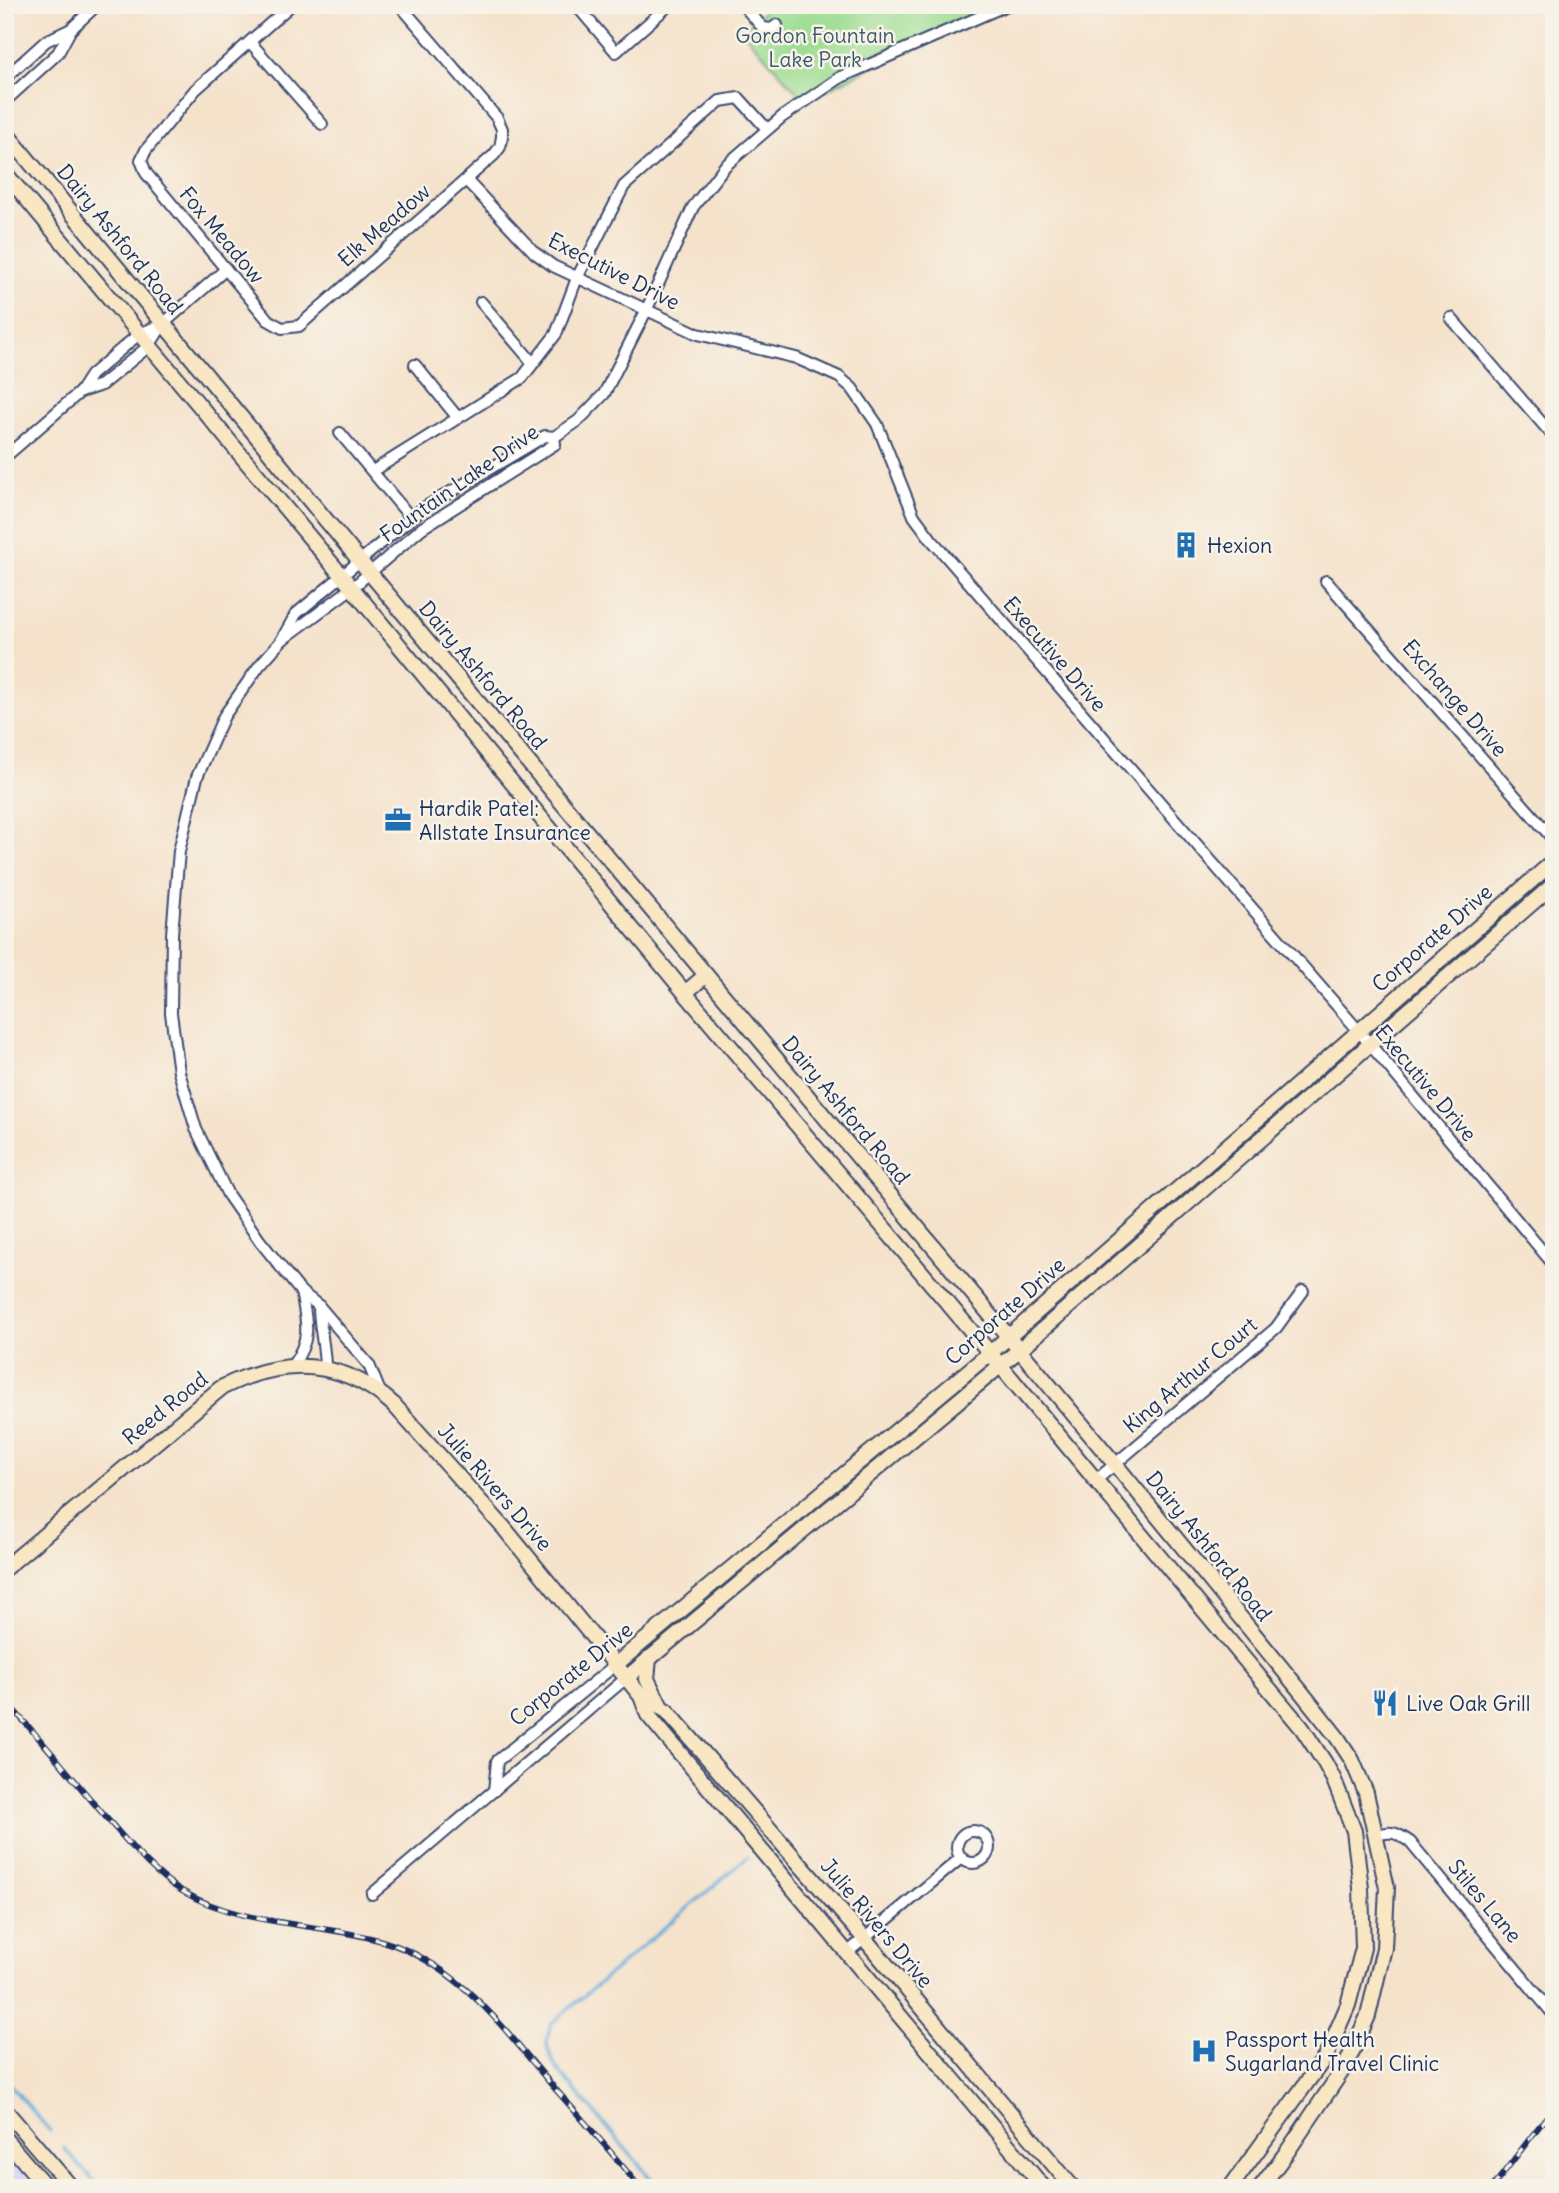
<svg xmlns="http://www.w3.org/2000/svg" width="1559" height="2193" viewBox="0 0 1559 2193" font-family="Delius,sans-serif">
	<rect width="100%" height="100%" fill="#f7f3e8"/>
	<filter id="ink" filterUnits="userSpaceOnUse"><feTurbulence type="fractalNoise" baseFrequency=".0143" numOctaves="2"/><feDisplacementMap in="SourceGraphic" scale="14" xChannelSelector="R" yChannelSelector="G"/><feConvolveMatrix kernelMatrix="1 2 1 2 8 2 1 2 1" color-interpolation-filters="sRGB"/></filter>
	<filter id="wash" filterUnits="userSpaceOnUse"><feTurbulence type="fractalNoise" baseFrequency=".00686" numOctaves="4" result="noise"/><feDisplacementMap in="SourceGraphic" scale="28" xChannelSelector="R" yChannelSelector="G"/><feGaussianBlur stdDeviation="1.57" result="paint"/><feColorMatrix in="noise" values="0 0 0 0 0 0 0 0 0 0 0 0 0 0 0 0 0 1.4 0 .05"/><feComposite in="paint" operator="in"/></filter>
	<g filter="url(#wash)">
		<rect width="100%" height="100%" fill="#f5e2cb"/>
		<path fill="#d8d7f8" d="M 5,2150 L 38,2188 L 5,2188 Z"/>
		<path fill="#9edd93" stroke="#5c8678" stroke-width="2" d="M 771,5 L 1007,5 L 906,49 L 805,101 L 742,31 Z"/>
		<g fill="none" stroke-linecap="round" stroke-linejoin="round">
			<g stroke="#65addc" stroke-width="3.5">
				<path d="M 5,2079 L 50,2131"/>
				<path d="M 64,2148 L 100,2188"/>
				<path d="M 659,2188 L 557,2069 C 547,2051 543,2042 552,2023 L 748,1857"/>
			</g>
		</g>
	</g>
	<g filter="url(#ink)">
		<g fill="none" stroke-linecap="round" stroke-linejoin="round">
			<g stroke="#3c4a6e" stroke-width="14">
				<g id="street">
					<path d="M 291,5 L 195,90 L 146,150 L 141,160 L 146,173 L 268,320 L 282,328 L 299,326 L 494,155 L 500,147 L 502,137 L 502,129 L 497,118 L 400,5"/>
					<path d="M 576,5 L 616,52 L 669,5"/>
					<path d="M 743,5 L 763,28 L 772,29 L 777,25"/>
					<path d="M 250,42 L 322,124"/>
					<path d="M 5,78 L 46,41 L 71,29 L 97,5"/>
					<path d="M 5,101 L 58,53 L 71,29"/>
					<path d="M 466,180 L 535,253 L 553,266 L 698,334 L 796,358 L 839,377 L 852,388 L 877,424 L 914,516 L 931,539 L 1358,1030 L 1554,1265"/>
					<path d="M 481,302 L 533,363"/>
					<path d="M 1451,318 L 1554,437"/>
					<path d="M 415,365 L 458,418"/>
					<path d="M 80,392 L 101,385 L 149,346 L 163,324 L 226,269"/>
					<path d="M 340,433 L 411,518"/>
					<path d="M 5,457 L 80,392 L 91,375 L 139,334 L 163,324"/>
					<path d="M 373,471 L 522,378 L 556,334 L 577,278 L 624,186 L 720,101 L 739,98 L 767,129"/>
					<path d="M 1326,581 L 1554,840"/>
					<path d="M 282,640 L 352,588 L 422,528 L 555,444 L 554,437"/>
					<path d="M 319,1306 C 319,1327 325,1347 325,1368"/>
					<path d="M 292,1366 C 312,1339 307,1322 301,1292"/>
					<path d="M 380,1392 L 369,1365 L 319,1306 L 301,1292 L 260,1241 L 228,1195 L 196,1129 L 179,1072 L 171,1013 L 172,934 L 179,851 L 197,777 L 224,716 L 259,666 L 281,641 L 296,614 L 422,509 L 545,436 L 554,437 L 578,421 L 604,394 L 646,311 L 693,207 L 725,166 L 782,117 L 841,77 L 1007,5"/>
					<path d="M 1095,1481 L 1276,1328 L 1303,1291"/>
					<path d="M 494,1791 L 497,1761 L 614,1666"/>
					<circle cx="973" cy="1847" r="16"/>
					<path d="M 1376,1835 C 1392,1830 1397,1833 1410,1842 L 1554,2015"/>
					<path d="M 372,1894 L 625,1679"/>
					<path d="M 848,1952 L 961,1858"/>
				</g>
			</g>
			<g stroke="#3c4a6e" stroke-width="18">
				<g id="secondary">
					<path d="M 5,132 L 359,560 L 1115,1464 L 1302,1693 L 1337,1737 L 1352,1760 L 1366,1793 L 1387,1888 L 1384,1948 L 1368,2016 L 1346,2065 L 1287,2152 L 1260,2188"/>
					<path d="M 5,173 L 352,588 L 685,993 L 990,1353 L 1251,1667 L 1302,1728 L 1325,1763 L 1334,1780 L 1354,1831 L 1361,1888 L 1363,1948 L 1348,2005 L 1326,2056 L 1230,2188"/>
					<path d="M 685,993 L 706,975"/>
					<path d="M 5,1568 L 221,1388 C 282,1357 342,1358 394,1405 L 504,1528 L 641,1696 L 648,1715 L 1044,2188"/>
					<path d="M 649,1658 L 647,1679 L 660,1705"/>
					<path d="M 614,1666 L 990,1353 L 1554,861"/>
					<path d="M 625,1679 L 1019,1350 L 1554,884"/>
					<path d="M 641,1696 L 667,1711 L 864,1938 L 1073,2188"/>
					<path d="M 5,2110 L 72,2188"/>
					<path d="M 5,2139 L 47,2188"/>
				</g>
			</g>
			<use href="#street" stroke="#fff" stroke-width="10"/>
			<use href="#secondary" stroke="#f9e7c3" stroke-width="14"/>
			<g stroke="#1b2f5e" stroke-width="6">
				<g id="rail">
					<path d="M 5,1701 C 42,1739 75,1782 110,1822 C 132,1847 153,1873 182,1891 C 243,1927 317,1922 382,1941 C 457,1963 502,2026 550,2083 C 580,2117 612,2152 640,2188"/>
					<path d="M 1492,2188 L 1554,2107"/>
				</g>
			</g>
			<use href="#rail" stroke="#f7f3e8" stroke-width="3.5" stroke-dasharray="10" stroke-linecap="butt"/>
		</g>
	</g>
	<defs>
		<g id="building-bare" transform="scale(2.1)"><path d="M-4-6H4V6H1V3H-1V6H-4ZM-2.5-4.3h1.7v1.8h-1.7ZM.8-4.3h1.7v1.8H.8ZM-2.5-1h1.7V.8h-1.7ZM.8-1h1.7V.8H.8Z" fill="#1f6fb2" stroke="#f7f3e8" stroke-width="2.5" paint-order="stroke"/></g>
		<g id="office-bare" transform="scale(2.1)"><path d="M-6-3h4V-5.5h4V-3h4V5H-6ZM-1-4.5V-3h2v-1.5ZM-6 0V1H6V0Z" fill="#1f6fb2" stroke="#f7f3e8" stroke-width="2.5" paint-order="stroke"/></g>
		<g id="restaurant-bare" transform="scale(2.1)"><path d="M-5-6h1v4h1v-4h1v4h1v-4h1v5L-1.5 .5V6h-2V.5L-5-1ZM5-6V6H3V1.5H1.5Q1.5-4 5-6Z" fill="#1f6fb2" stroke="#f7f3e8" stroke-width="2.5" paint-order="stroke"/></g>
		<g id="hospital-bare" transform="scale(2.1)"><path d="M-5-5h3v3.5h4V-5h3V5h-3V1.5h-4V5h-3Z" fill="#1f6fb2" stroke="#f7f3e8" stroke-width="2.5" paint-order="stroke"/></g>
	</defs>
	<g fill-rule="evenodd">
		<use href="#building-bare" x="1186" y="545"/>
		<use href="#office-bare" x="398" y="820"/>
		<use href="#restaurant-bare" x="1385" y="1703"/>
		<use href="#hospital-bare" x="1204" y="2051"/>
	</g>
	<g text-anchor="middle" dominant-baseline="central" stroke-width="5" stroke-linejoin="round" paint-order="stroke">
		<g font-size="21" fill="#3c5a6b" stroke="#f7f3e8">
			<text x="815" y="35">Gordon Fountain<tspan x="815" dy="24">Lake Park</tspan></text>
		</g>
		<g font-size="21" fill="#1b2f5e" stroke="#f7f3e8">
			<text transform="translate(384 225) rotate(-41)">Elk Meadow</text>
			<text transform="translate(222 235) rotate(50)">Fox Meadow</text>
			<text transform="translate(120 239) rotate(51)">Dairy Ashford Road</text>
			<text transform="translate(614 271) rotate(27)">Executive Drive</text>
			<text transform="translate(459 483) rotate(-35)">Fountain Lake Drive</text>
			<text transform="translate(1055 654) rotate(49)">Executive Drive</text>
			<text transform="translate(483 675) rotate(50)">Dairy Ashford Road</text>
			<text transform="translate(1455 698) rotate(49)">Exchange Drive</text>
			<text transform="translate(1432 938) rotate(-41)">Corporate Drive</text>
			<text transform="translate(1426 1083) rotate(50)">Executive Drive</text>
			<text transform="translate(846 1110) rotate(50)">Dairy Ashford Road</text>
			<text transform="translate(1005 1311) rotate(-41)">Corporate Drive</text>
			<text transform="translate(1190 1375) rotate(-40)">King Arthur Court</text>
			<text transform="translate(165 1408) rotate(-39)">Reed Road</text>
			<text transform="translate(495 1487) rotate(49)">Julie Rivers Drive</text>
			<text transform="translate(1209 1546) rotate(51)">Dairy Ashford Road</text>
			<text transform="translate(571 1674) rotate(-39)">Corporate Drive</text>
			<text transform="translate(1485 1901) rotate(50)">Stiles Lane</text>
			<text transform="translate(877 1923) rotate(50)">Julie Rivers Drive</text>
		</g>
		<g font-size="21" fill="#1b2f5e" stroke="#f7f3e8" text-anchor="start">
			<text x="1207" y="545">Hexion</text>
			<text x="419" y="808">Hardik Patel:<tspan x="419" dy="24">Allstate Insurance</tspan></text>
			<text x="1406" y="1703">Live Oak Grill</text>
			<text x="1225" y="2039">Passport Health<tspan x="1225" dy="24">Sugarland Travel Clinic</tspan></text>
		</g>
	</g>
	<rect width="1559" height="2193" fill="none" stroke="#f7f3e8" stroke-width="28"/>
</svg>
